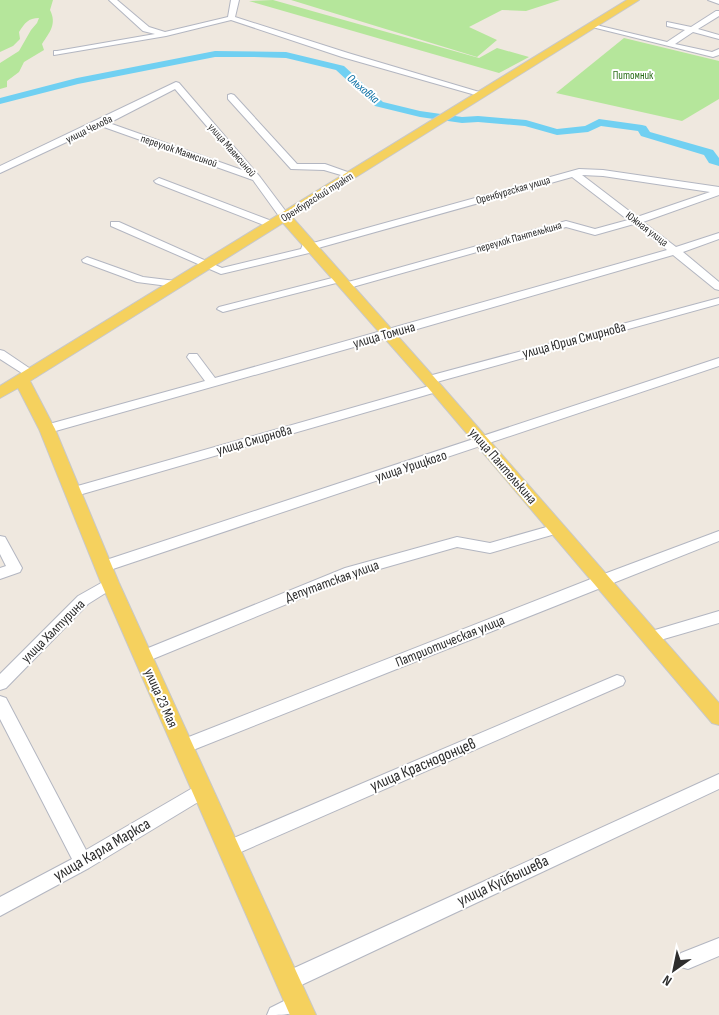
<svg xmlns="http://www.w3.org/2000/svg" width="719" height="1015" viewBox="0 0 719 1015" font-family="'Sofia Sans Condensed',sans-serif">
	<rect width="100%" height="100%" fill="#efe8df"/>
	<g fill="#b5e69b">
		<path d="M 0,0 L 53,0 L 50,10 C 57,24 50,32 42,44 L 44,50 L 24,62 L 19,72 L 7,81 L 7,87 L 0,89 L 0,63 L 19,51 L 31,30 L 37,23 L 39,18 C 28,18 25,23 19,32 L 20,39 L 13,46 L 0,52 Z"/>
		<path d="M 273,0 L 479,58 L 497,48 L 529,57 L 499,73 L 249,1 Z"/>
		<path d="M 291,0 L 560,0 L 526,11 L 502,10 L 469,27 L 497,40 L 477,57 Z"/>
		<path d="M 624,38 L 719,61 L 719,99 L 682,121 L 556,93 Z"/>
	</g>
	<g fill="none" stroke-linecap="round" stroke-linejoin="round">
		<path fill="#70d0f2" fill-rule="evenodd" d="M 215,51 L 286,52 L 344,66 L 383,102 L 420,111 L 462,117 L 478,116 L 526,120 L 557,129 L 585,126 L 599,119 L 642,125 L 646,126 L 650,132 L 713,150 L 719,158 L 719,166 L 709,163 L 704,155 L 641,136 L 638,131 L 601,126 L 588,132 L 557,135 L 525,126 L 478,122 L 462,123 L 420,117 L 379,107 L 375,106 L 336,70 L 286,58 L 253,57 L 215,57 L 78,84 L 0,104 L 0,98 L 77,78 Z"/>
		<g stroke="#b3b6c1" stroke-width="2">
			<g id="minor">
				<path d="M 109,0 L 117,0 L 149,27 L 165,32 L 228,17 L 231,0 L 239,0 L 235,17 L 348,53 L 486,94 L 479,96 L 342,57 L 231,20 L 166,36 L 54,55 L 54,51 L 57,51 L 155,34 L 143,31 Z"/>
				<path d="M 708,0 L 719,0 L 719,4 Z"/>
				<path d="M 716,11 L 719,11 L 719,16 L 698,29 L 719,35 L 719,39 L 693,32 L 675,44 L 712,52 L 719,49 L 719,55 L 713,57 L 588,26 L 592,24 L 667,42 L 685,30 L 667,26 L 667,22 L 691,27 Z"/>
				<path d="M 176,82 L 179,83 L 260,177 L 290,217 L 289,219 L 281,219 L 253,180 L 101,126 L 0,173 L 0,166 ZM 175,89 L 245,171 L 109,123 Z"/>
				<path d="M 231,94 L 234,95 L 297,164 L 325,164 L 356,175 L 351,178 L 324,170 L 291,169 L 228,99 L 228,95 Z"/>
				<path d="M 579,169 L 603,170 L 719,187 L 719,195 L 643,222 L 676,247 L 719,233 L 719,239 L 683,252 L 719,282 L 719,290 L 715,289 L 673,255 L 393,336 L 52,432 L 47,433 L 41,429 L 42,426 L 205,381 L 187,357 L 189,354 L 197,354 L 215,378 L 667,250 L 634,224 L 595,235 L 566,227 L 349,288 L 345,289 L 340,286 L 341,284 L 566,221 L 595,229 L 628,220 L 572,177 L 311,250 L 309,253 L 221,274 L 111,226 L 111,222 L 119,222 L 222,268 L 301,249 L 304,241 L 312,241 L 313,243 ZM 582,175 L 603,176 L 710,192 L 637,217 Z"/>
				<path d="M 159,178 L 277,223 L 278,225 L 273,228 L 269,227 L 156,183 L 154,181 Z"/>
				<path d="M 87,257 L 143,277 L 176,281 L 181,284 L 176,287 L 137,282 L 83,262 L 82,260 Z"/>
				<path d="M 340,276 L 344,277 L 345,279 L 344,281 L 223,312 L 217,309 L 219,307 Z"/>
				<path d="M 719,298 L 719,304 L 433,383 L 425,383 L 423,380 L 425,377 Z"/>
				<path d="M 0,350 L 4,351 L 38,374 L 36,377 L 28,377 L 0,359 Z"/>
				<path d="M 719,358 L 719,366 L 107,571 L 102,572 L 97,571 L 95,567 L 97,563 Z"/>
				<path d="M 436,384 L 440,385 L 442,388 L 440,391 L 72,497 L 67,495 L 65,492 L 67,489 Z"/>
				<path d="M 557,524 L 562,526 L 564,529 L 562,532 L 490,553 L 457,547 L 355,576 L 148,661 L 142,663 L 136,661 L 134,657 L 136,653 L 345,568 L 457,537 L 490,543 Z"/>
				<path d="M 719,531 L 719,541 L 188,752 L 182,754 L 176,752 L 174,747 L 176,742 L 596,577 Z"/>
				<path d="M 0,536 L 5,537 L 22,568 L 20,572 L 0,579 L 0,568 L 6,566 L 0,554 Z"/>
				<path d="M 110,578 L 115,579 L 117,583 L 115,587 L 88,604 L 6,688 L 0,690 L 0,674 L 78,596 Z"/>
				<path d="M 719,611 L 719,623 L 650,643 L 645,641 L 642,637 L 645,633 Z"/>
				<path d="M 617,675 L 623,677 L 625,681 L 623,685 L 234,855 L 228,857 L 222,855 L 219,849 L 222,843 Z"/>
				<path d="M 0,696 L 6,698 L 86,850 L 196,786 L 202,784 L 208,786 L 211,791 L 208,796 L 89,868 L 0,916 L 0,897 L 72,859 L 0,719 Z"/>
				<path d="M 719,774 L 719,789 L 295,988 L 288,991 L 281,988 L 278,981 L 281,974 Z"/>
				<path d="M 719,938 L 719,956 L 688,969 L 681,967 L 678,960 L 681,953 Z"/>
				<path d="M 298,994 L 305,997 L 308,1004 C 301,1015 282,1015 267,1015 L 270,1008 Z"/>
			</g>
		</g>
		<g stroke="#c8c8c8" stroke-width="2">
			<path id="major" d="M 627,0 L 639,0 L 292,217 L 434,377 L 719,703 L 719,725 L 712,723 L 424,383 L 283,223 L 30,381 L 55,429 L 119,583 L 316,1015 L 290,1015 L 101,583 L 39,429 L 18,388 L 0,398 L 0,386 Z"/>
		</g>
		<use href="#minor" fill="#fff" fill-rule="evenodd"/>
		<use href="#major" fill="#f5d15e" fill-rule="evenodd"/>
	</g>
	<g text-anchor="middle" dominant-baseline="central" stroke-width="4" stroke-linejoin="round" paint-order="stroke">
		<g font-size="11" fill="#2b6e19" stroke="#fff">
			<text x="633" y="75">Питомник</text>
		</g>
		<g font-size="11" fill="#2d2d2d" stroke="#fff">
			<text transform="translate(89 129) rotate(-26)">улица Челова</text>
			<text transform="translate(232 150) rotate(49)">улица Маямсиной</text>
			<text transform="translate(179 151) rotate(19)">переулок Маямсиной</text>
			<text transform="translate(513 190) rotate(-16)">Оренбургская улица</text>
			<text transform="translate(317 197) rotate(-32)">Оренбургский тракт</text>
			<text transform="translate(647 229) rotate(37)">Южная улица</text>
			<text transform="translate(519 237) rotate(-16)">переулок Пантелькина</text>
		</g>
		<g font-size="12" font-style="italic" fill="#0a6fa4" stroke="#fff">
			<text transform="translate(363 89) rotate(41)">Ольховка</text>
		</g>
		<g font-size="14" fill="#2d2d2d" stroke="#fff">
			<text transform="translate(384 335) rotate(-16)">улица Томина</text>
			<text transform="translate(574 340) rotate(-15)">улица Юрия Смирнова</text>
			<text transform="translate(254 440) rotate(-16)">улица Смирнова</text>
			<text transform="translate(411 466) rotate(-18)">улица Урицкого</text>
			<text transform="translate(503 466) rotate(49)">улица Пантелькина</text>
			<text transform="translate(332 581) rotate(-20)">Депутатская улица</text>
			<text transform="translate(53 631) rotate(-45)">улица Халтурина</text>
			<text transform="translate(450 641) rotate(-22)">Патриотическая улица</text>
			<text transform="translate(161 698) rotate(66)">улица 23 Мая</text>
		</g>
		<g font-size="16" fill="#2d2d2d" stroke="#fff">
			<text transform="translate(423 765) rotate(-23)">улица Краснодонцев</text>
			<text transform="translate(102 850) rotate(-30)">улица Карла Маркса</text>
			<text transform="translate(503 881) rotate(-25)">улица Куйбышева</text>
		</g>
	</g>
	<g transform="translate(674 970) rotate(213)" stroke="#ffffff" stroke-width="4" paint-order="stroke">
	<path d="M0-4L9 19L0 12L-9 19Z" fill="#2d2d2d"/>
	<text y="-8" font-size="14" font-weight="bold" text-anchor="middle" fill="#2d2d2d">N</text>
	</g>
</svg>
